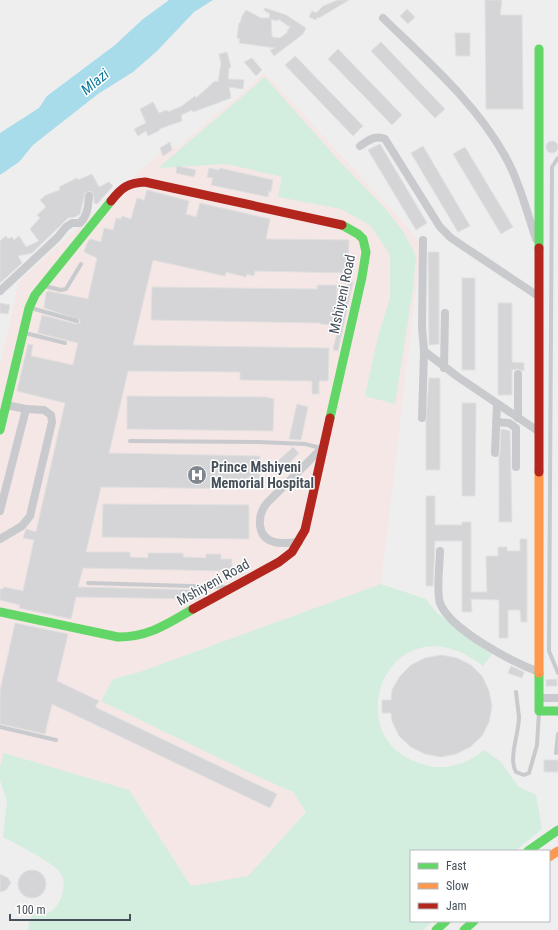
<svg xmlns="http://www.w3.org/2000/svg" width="558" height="930" viewBox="0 0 558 930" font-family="'Roboto Condensed',sans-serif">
	<rect width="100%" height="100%" fill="#efeeee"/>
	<path fill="#f5e7e5" d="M 265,73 L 410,230 L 421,246 L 381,584 L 137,673 L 113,679 L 102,701 L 248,772 L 293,792 L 306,811 L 248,876 L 191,886 L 129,790 L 4,753 L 0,767 L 0,365 L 19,281 L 170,144 L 176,149 Z"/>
	<g fill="#d3edde">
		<path d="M 265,77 L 340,162 L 383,206 L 403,231 L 416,256 L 413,289 L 395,404 L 365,396 L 378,336 L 390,298 L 390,255 L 371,226 L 341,209 L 278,197 L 282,177 L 227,164 L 158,168 Z"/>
		<path d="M 381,584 L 426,599 L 436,612 L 492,654 L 483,666 C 389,594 332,741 425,765 C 446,771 467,764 484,750 L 500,761 L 519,787 L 536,795 L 542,829 L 515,851 L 411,851 L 411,921 L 433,921 L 423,930 L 28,930 L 29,923 L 32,915 C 38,912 44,915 50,912 C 55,909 59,903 61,898 C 64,891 65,880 61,874 C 55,863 16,844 3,837 L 7,801 L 0,780 L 0,767 L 4,753 L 129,790 L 191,886 L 248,876 L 306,812 L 293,792 L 248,772 L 101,701 L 113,679 L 137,673 Z"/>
	</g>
	<path fill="#a9dcea" d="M 169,0 L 213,0 L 194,12 L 157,51 L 133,72 L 98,94 L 33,145 L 19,162 L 0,175 L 0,133 L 39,108 L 47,96 L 115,45 L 143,19 Z"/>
	<g fill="#d5d5d7" stroke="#e0e0e1" fill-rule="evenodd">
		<path d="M 338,0 L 349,0 L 319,18 L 317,17 L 316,20 L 309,17 L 312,11 L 316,13 L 323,6 Z"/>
		<path d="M 485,0 L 502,0 L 500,15 L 522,15 L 523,109 L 486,109 Z"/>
		<path d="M 265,8 L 286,15 L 306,28 L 303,34 L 274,56 L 270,50 L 275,48 L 239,43 L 240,39 L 237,38 L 239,23 L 240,23 L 242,16 L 246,10 L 261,18 L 269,18 L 270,14 L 264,10 ZM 271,19 L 277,21 L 278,19 L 290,27 L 287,31 L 288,32 L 280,38 L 272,37 Z"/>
		<path d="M 407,9 L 415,17 L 408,24 L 400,16 Z"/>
		<path d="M 455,33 L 470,33 L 470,56 L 456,56 Z"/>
		<path d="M 381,42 L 445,109 L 435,118 L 371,51 Z"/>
		<path d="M 338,49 L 402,115 L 392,125 L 328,59 Z"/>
		<path d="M 227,52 L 231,67 L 229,68 L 228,79 L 244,80 L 243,89 L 229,87 L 231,98 L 193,112 L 192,110 L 181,115 L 182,121 L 159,129 L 160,130 L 148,136 L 146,131 L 138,136 L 134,129 L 146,123 L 140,109 L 153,102 L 159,113 L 167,110 L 168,112 L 182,106 L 195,96 L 196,98 L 215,81 L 218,82 L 221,63 L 219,54 Z"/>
		<path d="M 295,56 L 363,126 L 353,136 L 285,65 Z"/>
		<path d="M 252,58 L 262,70 L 256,76 L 244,62 Z"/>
		<circle cx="552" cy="147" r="6"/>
		<path d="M 170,142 L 172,150 L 163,156 L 160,148 Z"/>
		<path d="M 380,144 L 427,223 L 416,230 L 368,150 Z"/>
		<path d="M 423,146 L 470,226 L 458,232 L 411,153 Z"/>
		<path d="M 465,147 L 513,227 L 501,234 L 453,154 Z"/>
		<path d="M 177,166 L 196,170 L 194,177 L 176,173 Z"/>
		<path d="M 209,168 L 219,170 L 220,168 L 273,180 L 271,192 L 269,191 L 268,197 L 211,185 L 213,178 L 207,177 Z"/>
		<path d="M 92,174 L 99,187 L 109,182 L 113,186 L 97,204 L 94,203 L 94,196 L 92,192 L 89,191 L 85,193 L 80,214 L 75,217 L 68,218 L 32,253 L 18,256 L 22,263 L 0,283 L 0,241 L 6,236 L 8,239 L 12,237 L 14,240 L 19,236 L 26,247 L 39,241 L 30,229 L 40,218 L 37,215 L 46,207 L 40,200 L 46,195 L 60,190 L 59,187 L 77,178 L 78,180 Z"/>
		<path d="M 147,190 L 189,201 L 186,214 L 196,217 L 200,203 L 270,219 L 266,239 L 349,240 L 348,273 L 255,271 L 254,276 L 247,274 L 246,277 L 226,272 L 225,276 L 153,260 L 133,345 L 329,348 L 328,381 L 319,381 L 319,394 L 312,394 L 312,381 L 240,380 L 240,372 L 128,371 L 109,453 L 260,456 L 259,489 L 101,487 L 86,552 L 130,552 L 130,557 L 148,558 L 148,553 L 183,553 L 183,557 L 206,558 L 206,554 L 221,554 L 221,559 L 232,559 L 232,571 L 83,568 L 78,587 L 201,590 L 201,597 L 197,599 L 76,597 L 71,619 L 19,608 L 20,605 L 0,600 L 0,589 L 3,589 L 4,587 L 23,591 L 34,540 L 23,538 L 26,529 L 36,532 L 65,403 L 17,391 L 28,344 L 33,345 L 31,356 L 73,365 L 78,343 L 38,333 L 42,315 L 76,324 L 80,323 L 80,320 L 44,308 L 46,293 L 48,291 L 88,299 L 97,258 L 84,252 L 87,243 L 90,239 L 101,242 L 104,228 L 113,230 L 116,218 L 121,219 L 122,216 L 131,219 L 137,198 L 144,200 Z"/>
		<path d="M 428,252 L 439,252 L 439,344 L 429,345 Z"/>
		<rect x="462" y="278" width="13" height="92"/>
		<path d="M 349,281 L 353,282 L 338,351 L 333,350 Z"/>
		<path d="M 317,285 L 337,285 L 337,325 L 320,324 L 320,323 L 151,320 L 152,287 L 317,289 Z"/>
		<path d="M 0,303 L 10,305 L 8,314 L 0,313 Z"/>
		<path d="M 498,303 L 512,303 L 512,362 L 524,363 L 524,371 L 518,369 L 512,370 L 512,395 L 498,395 Z"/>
		<path d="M 429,378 L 440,378 L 440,470 L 426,470 L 426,422 Z"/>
		<path d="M 127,396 L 266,397 L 274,399 L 273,431 L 127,429 Z"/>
		<path d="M 462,403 L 476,403 L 475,496 L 462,496 Z"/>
		<path d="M 297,404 L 308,407 L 301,440 L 289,439 Z"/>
		<path d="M 501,429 L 510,431 L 512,522 L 499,522 L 499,457 L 500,453 Z"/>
		<path d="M 293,447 L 299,453 L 284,469 L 277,462 Z"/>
		<path d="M 426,496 L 435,496 L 435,525 L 462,525 L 462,522 L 471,522 L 471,592 L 487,592 L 486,556 L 498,556 L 498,547 L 507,547 L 507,551 L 520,551 L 520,539 L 527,539 L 527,622 L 521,622 L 520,610 L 508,610 L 508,638 L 499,638 L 499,600 L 471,599 L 472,612 L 462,612 L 462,541 L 435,541 L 433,586 L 426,586 Z"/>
		<path d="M 103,504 L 249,505 L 249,539 L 102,537 Z"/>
		<path d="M 15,623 L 68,634 L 57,681 L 99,701 L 95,707 L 277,794 L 270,808 L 52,704 L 45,734 L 0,724 L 0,691 Z"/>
		<path d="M 441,655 L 457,658 L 471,665 L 482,676 L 489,691 L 492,706 L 489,722 L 482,736 L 470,747 L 456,754 L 441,757 L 425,754 L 411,747 L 399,736 L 392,721 L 391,713 L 382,713 L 382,700 L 391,700 L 392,690 L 400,676 L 411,665 L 425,658 Z"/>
		<path d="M 511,666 L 524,672 L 522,678 L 508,673 Z"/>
		<path d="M 557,679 L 557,686 L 546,686 L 546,680 Z"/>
		<rect x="544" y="760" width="14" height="12"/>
		<circle cx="32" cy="884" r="14"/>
		<path d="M 0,874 L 8,878 L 11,883 L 6,890 L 0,892 Z"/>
	</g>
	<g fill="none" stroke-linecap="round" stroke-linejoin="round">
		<g stroke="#c8cacd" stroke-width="4">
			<path d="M 558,158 L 552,167 L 549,651 L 558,673"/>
			<path d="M 44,286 L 61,290 L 66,289 L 81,264"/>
			<path d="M 31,308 L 77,321"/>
			<path d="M 25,333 L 65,343"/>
			<path d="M 130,441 L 259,442 L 305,444 L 321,448"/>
			<path d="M 88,583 L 225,587"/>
			<path d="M 516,692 C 517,700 518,709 519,717 C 519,734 508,758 516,772 L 524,775 L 529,773 L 537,745 L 539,712"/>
			<path d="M 0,727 L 56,740"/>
			<path d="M 556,753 L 558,734"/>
		</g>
		<g stroke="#c8cacd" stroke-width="8">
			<path d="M 383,18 C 427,61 475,102 505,156 C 519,181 527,212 536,239"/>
			<path d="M 360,146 C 369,140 375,135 385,139 L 440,227 L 451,238 L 538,296"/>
			<path d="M 423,240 L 422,327 L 424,351 L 458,377 L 538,431"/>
			<path d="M 0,291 L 57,238 L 66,227 L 72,223 L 80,223 C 88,215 88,206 89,196"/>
			<path d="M 444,368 L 445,313"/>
			<path d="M 6,405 L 26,409"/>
			<path d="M 422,418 L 424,351"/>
			<path d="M 518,418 L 518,374"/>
			<path d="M 496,422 L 509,423 L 516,428 L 516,467"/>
			<path d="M 495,453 L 497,404"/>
			<path d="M 0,511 L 26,409 L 44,410 L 51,415 L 52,422 L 30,516 L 22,526 L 0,539"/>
			<path d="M 299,542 C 291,543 282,544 274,542 C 256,537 257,515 267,503 L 323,447"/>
			<path d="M 440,551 C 440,564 436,591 440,603 C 450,630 513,662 539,672"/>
			<path d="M 540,698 L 558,698"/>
		</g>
		<g stroke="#63d668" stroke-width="9">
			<path d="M 539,49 L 539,248"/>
			<path d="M 330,418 L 362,277 L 366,252 L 363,239 L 358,234 L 342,225"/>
			<path d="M 0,430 L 29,308 L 35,295 L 111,201"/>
			<path d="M 0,612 L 118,637 C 149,637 167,624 193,609"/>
			<path d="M 539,673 L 539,711 L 558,711"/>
			<path d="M 528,851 L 558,830"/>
			<path d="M 436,930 L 446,921"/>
			<path d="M 464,930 L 474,921"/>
		</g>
		<g stroke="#ff974d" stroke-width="9">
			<path d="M 539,472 L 539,673"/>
			<path d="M 549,857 L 558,851"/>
		</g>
		<g stroke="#b3261e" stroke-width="9">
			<path d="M 111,201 C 122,187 128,183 145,182 L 342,225"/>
			<path d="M 539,248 L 539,472"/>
			<path d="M 193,609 L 279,562 L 292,552 L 305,530 L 330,418"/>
		</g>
	</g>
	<defs>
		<g id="hospital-disc" transform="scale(1)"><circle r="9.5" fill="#81878e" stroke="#fff"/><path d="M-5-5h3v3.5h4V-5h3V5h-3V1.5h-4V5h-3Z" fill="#fff"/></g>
	</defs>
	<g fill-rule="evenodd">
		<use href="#hospital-disc" x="197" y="475"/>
	</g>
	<g text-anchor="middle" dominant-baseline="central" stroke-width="3" stroke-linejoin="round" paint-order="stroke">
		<g font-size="14" fill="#46505a" stroke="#fff">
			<text transform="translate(342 294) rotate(-78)">Mshiyeni Road</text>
			<text transform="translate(213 582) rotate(-29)">Mshiyeni Road</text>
		</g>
		<g font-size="14" font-weight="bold" fill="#46505a" stroke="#fff" text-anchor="start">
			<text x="211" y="467">Prince Mshiyeni<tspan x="211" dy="16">Memorial Hospital</tspan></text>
		</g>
		<g font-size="15" font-style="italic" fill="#107c9d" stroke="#fff">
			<text transform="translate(95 82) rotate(-40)">Mlazi</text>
		</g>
	</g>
	<rect x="410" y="850" width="140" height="72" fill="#ffffff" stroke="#b5b9bd"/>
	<rect x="418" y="863" width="20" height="6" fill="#63d668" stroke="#b5b9bd"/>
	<text x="446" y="870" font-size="12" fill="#46505a">Fast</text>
	<rect x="418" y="883" width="20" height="6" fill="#ff974d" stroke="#b5b9bd"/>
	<text x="446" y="890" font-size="12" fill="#46505a">Slow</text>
	<rect x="418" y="903" width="20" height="6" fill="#b3261e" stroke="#b5b9bd"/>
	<text x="446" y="910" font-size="12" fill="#46505a">Jam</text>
	<path d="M10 914v6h120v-6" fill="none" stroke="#46505a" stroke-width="2"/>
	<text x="16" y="914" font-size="12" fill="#46505a" stroke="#ffffff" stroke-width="3" paint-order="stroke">100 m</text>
</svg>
